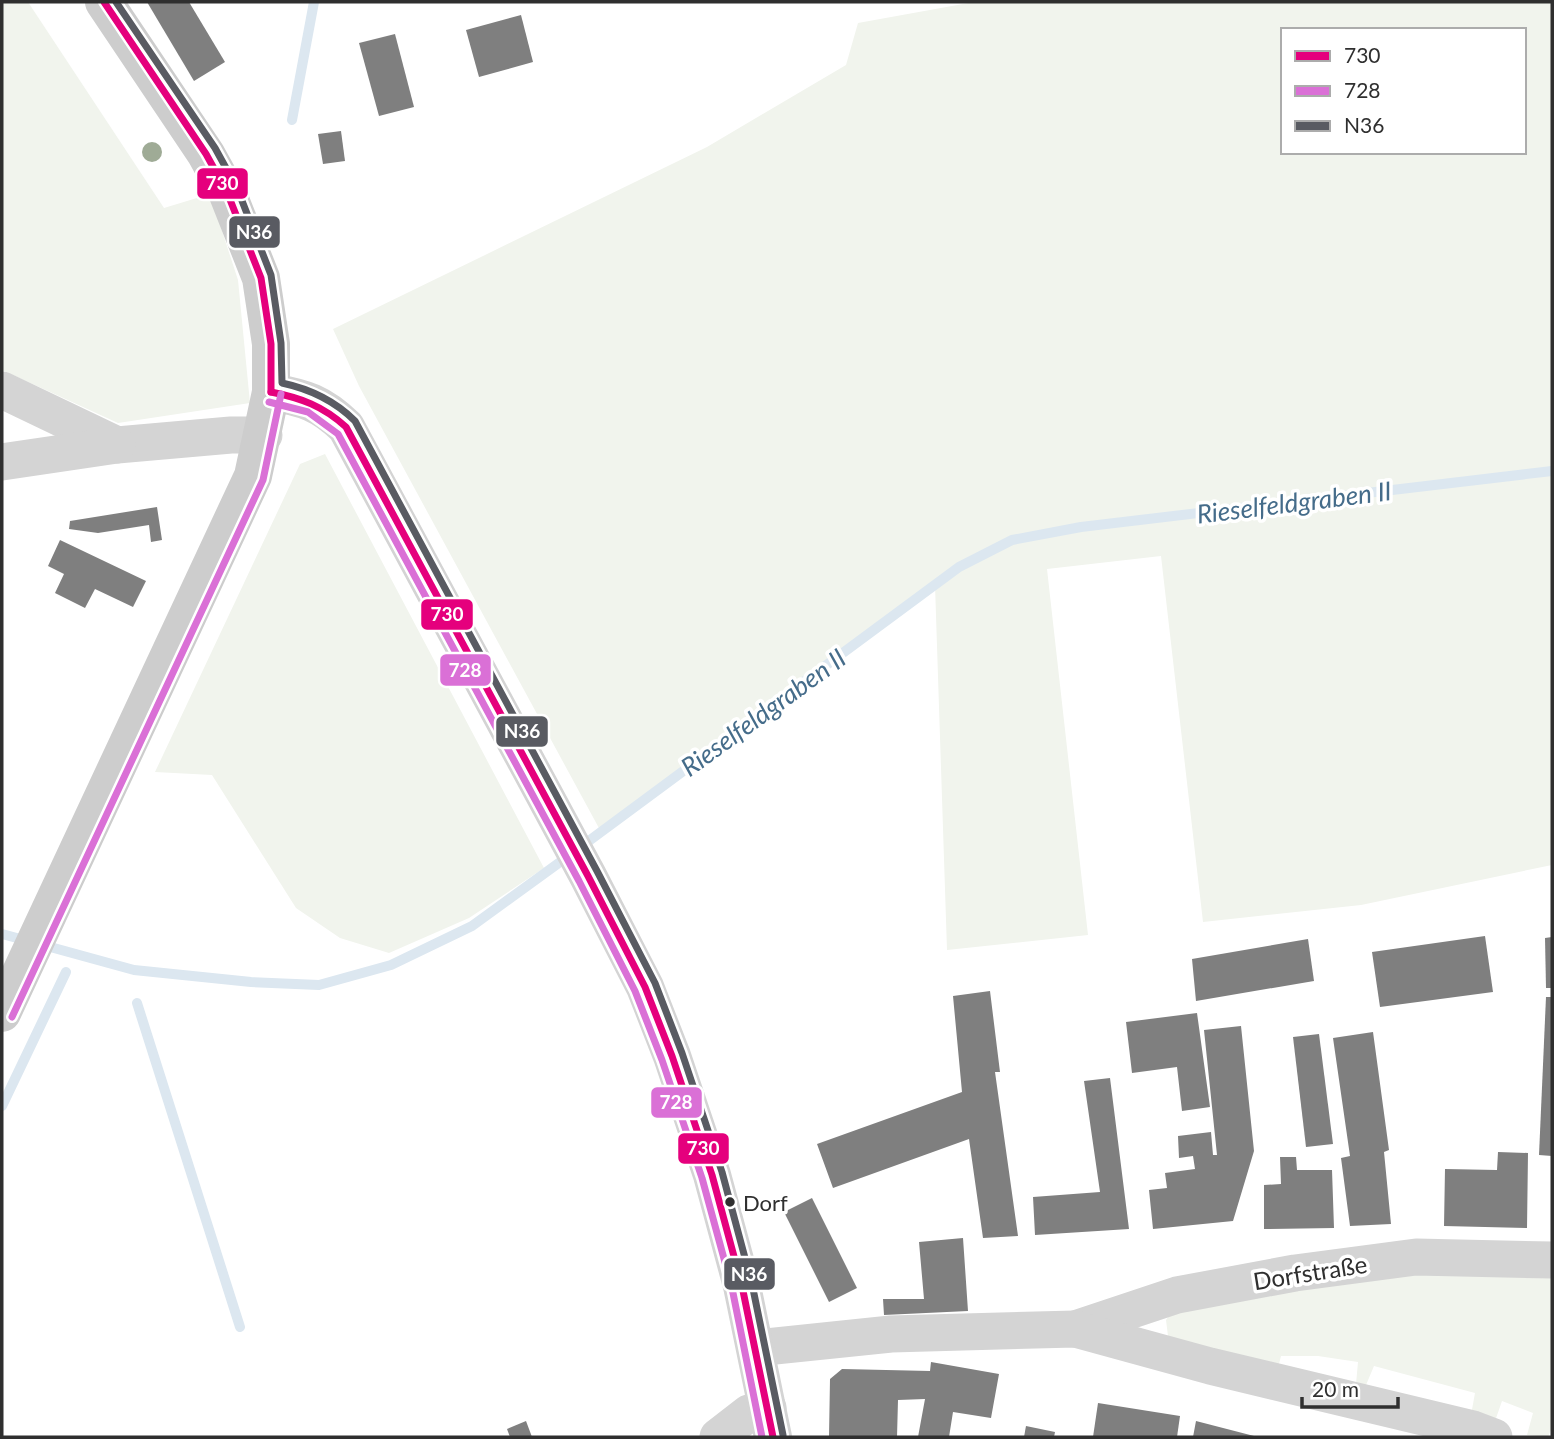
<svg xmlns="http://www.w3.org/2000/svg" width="1554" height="1439" viewBox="0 0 1554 1439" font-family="Lato,sans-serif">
	<rect width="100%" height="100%" fill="#fff"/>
	<g fill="#f1f4ed" fill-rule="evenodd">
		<path d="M 2,2 L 28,2 L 164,208 L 210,194 L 238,280 L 250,403 L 118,423 L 2,370 Z"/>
		<path d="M 974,2 L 1552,2 L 1552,865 L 1361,905 L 1203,922 L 1161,556 L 1047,569 L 1088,935 L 947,950 L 935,585 L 600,830 L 359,386 L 333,329 L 707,147 L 846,65 L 858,23 ZM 1283,30 L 1524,30 L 1524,152 L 1283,152 Z"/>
		<path d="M 325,454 L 544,868 L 469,918 L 389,953 L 340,938 L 296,908 L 212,775 L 155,772 L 300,464 Z"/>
		<path d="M 1416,1269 L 1552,1272 L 1552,1427 L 1548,1437 L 1527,1435 L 1533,1413 L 1502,1401 L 1494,1424 L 1471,1415 L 1475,1393 L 1374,1366 L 1366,1385 L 1356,1384 L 1358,1362 L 1318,1356 L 1281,1356 L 1278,1368 L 1168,1336 L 1166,1320 L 1177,1304 Z"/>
	</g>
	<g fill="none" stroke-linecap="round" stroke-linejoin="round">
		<g stroke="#dce7f0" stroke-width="10">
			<path d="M 292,120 L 314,2"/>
			<path d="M 582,846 L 959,567 L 1012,540 L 1081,527 L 1552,471"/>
			<path d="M 2,934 L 28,941"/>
			<path d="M 43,945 L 134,970 L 251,982 L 319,985 L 391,965 L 472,926 L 567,857"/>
			<path d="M 137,1003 L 240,1327"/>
			<path d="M 2,1106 L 66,972"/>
		</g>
	</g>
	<g fill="#7f7f7f">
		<path d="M 147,2 L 189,2 L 225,62 L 194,81 Z"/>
		<path d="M 521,15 L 533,62 L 479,77 L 466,30 Z"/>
		<path d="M 395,34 L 414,107 L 379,116 L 359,43 Z"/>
		<path d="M 341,131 L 345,161 L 323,164 L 318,134 Z"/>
		<path d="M 157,507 L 162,540 L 151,542 L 149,525 L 98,533 L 69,529 L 70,521 Z"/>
		<path d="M 60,540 L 146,581 L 133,607 L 95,589 L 85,608 L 55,593 L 64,574 L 48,566 Z"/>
		<path d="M 1485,936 L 1493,992 L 1380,1007 L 1372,952 Z"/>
		<path d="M 1552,937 L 1552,988 L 1546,988 L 1545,938 Z"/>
		<path d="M 1308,939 L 1314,981 L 1196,1001 L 1192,959 Z"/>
		<path d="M 990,991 L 1000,1072 L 995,1072 L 1018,1236 L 983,1238 L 969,1139 L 833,1188 L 817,1144 L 962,1092 L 953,996 Z"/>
		<path d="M 1546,997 L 1552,997 L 1552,1156 L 1539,1155 Z"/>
		<path d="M 1197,1013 L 1210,1107 L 1182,1111 L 1177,1067 L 1132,1073 L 1126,1022 Z"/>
		<path d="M 1241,1026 L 1254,1151 L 1233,1221 L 1153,1229 L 1149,1190 L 1167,1188 L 1165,1173 L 1195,1169 L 1193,1156 L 1179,1158 L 1178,1136 L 1211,1132 L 1213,1155 L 1217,1155 L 1204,1030 Z"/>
		<path d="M 1373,1032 L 1389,1150 L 1384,1152 L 1391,1224 L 1350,1226 L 1341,1158 L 1350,1156 L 1333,1038 Z"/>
		<path d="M 1319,1034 L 1333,1144 L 1306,1147 L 1293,1037 Z"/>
		<path d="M 1110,1078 L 1129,1229 L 1035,1235 L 1033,1197 L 1100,1192 L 1084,1081 Z"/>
		<path d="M 1498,1152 L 1528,1153 L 1527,1228 L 1444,1226 L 1445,1169 L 1497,1170 Z"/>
		<path d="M 1280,1157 L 1296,1157 L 1297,1170 L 1332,1170 L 1334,1228 L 1264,1229 L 1264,1185 L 1281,1184 Z"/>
		<path d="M 812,1198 L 857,1288 L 829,1302 L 784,1212 Z"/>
		<path d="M 963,1238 L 968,1311 L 884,1315 L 883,1299 L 924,1299 L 919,1242 Z"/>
		<path d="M 931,1362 L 999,1374 L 991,1418 L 953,1412 L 949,1437 L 918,1437 L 925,1399 L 898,1400 L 897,1437 L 829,1437 L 830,1379 L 842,1369 L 930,1371 Z"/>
		<path d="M 1098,1403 L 1180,1416 L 1177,1437 L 1093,1437 Z"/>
		<path d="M 526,1421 L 532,1437 L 510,1437 L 507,1429 Z"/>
		<path d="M 1196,1421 L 1254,1436 L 1254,1437 L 1193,1437 Z"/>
		<path d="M 1026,1426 L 1055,1432 L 1054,1437 L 1024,1437 Z"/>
	</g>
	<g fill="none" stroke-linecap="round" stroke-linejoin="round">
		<g stroke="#d4d4d4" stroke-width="37">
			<path d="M 2,390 L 117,445 L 231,435 L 264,435"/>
			<path d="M 2,462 L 117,445"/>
			<path d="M 1075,1329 L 1177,1295 L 1295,1273 L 1416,1257 L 1552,1260"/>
			<path d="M 755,1348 L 891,1334 L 1075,1329 L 1210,1366 L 1473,1429 L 1494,1437"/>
			<path d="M 718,1437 L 749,1413 L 768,1408"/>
		</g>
		<path stroke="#d4d4d4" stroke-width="38" d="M 271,392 C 305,398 321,403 346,427 L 588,876 L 645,987 L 672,1056 L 712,1175 L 742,1286 L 773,1437"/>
		<path stroke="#cdcdcd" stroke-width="38" d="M 2,1013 L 253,476 L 271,392 L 271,344 L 261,278 L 227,192 L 206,154 L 104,2"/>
		<g stroke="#fff" stroke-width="12">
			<g id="bus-1">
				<path d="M 104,2 L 206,154 L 227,192 L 261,278 L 271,344 L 271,392"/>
				<path d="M 271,392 C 301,398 323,406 346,427 L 588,876 L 645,987 L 672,1056 L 712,1175 L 742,1286 L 773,1437"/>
			</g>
		</g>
		<g stroke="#fff" stroke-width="12">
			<g id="bus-2">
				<path d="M 269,402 L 308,412 L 338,434 L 579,881 L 635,991 L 662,1060 L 702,1178 L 732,1288 L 762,1437"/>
				<path d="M 12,1017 L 263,480 L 281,394"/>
			</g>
		</g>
		<g stroke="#fff" stroke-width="12">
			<path id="bus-3" d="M 116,2 L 215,148 L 237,188 L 271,275 L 281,343 L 282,383 C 310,389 334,400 355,421 L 597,871 L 655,983 L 682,1053 L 722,1172 L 752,1284 L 783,1435"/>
		</g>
		<use href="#bus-1" stroke="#e5007d" stroke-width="7"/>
		<use href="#bus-2" stroke="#da70d6" stroke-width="7"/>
		<use href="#bus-3" stroke="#595b62" stroke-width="7"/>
	</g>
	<circle fill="#9fab96" cx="152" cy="152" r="10"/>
	<circle fill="#2f2f2f" stroke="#fff" stroke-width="2.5" cx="730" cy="1202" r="6"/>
	<g text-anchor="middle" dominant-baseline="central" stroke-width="7" stroke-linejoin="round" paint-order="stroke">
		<g font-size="22" fill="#2f2f2f" stroke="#fff" text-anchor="start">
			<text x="743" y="1202">Dorf</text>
		</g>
		<g font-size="24" fill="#2f2f2f" stroke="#fff">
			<text transform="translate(1310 1272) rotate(-9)">Dorfstraße</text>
		</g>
		<g font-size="26" font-style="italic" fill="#456c8a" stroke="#fff">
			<text transform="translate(1294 502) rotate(-7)">Rieselfeldgraben II</text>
			<text transform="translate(763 712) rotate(-36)">Rieselfeldgraben II</text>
		</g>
	</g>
	<g stroke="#fff" stroke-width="2.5">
		<rect x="196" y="167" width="53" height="33" rx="7" fill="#e5007d"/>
		<rect x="228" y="215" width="53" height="34" rx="7" fill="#595b62"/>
		<rect x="420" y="598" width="54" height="33" rx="7" fill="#e5007d"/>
		<rect x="439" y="653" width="53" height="34" rx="7" fill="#da70d6"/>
		<rect x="495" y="715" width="54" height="33" rx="7" fill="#595b62"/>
		<rect x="650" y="1086" width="53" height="33" rx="7" fill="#da70d6"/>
		<rect x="677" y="1132" width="53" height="33" rx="7" fill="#e5007d"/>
		<rect x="723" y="1257" width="53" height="34" rx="7" fill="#595b62"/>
	</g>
	<g font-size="19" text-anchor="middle" font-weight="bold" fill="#fff">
		<text x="222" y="190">730</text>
		<text x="254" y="239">N36</text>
		<text x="447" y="621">730</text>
		<text x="465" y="677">728</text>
		<text x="522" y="738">N36</text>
		<text x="676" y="1109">728</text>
		<text x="703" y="1155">730</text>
		<text x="749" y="1281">N36</text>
	</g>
	<rect width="1554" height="1439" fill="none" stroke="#2f2f2f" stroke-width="7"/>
	<rect x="1281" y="28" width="245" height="126" fill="#ffffff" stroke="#acacac" stroke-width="2"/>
	<rect x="1295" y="51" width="35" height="10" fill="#e5007d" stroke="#acacac" stroke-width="2"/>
	<text x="1344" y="63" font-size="21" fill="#2f2f2f">730</text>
	<rect x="1295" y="86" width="35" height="10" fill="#da70d6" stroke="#acacac" stroke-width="2"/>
	<text x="1344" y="98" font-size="21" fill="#2f2f2f">728</text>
	<rect x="1295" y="121" width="35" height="10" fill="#595b62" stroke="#acacac" stroke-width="2"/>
	<text x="1344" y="133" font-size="21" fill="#2f2f2f">N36</text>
	<path d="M1302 1397v10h96v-10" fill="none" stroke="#2f2f2f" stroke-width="3.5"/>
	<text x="1312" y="1397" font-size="21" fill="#2f2f2f" stroke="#ffffff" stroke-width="5" paint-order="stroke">20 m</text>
</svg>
